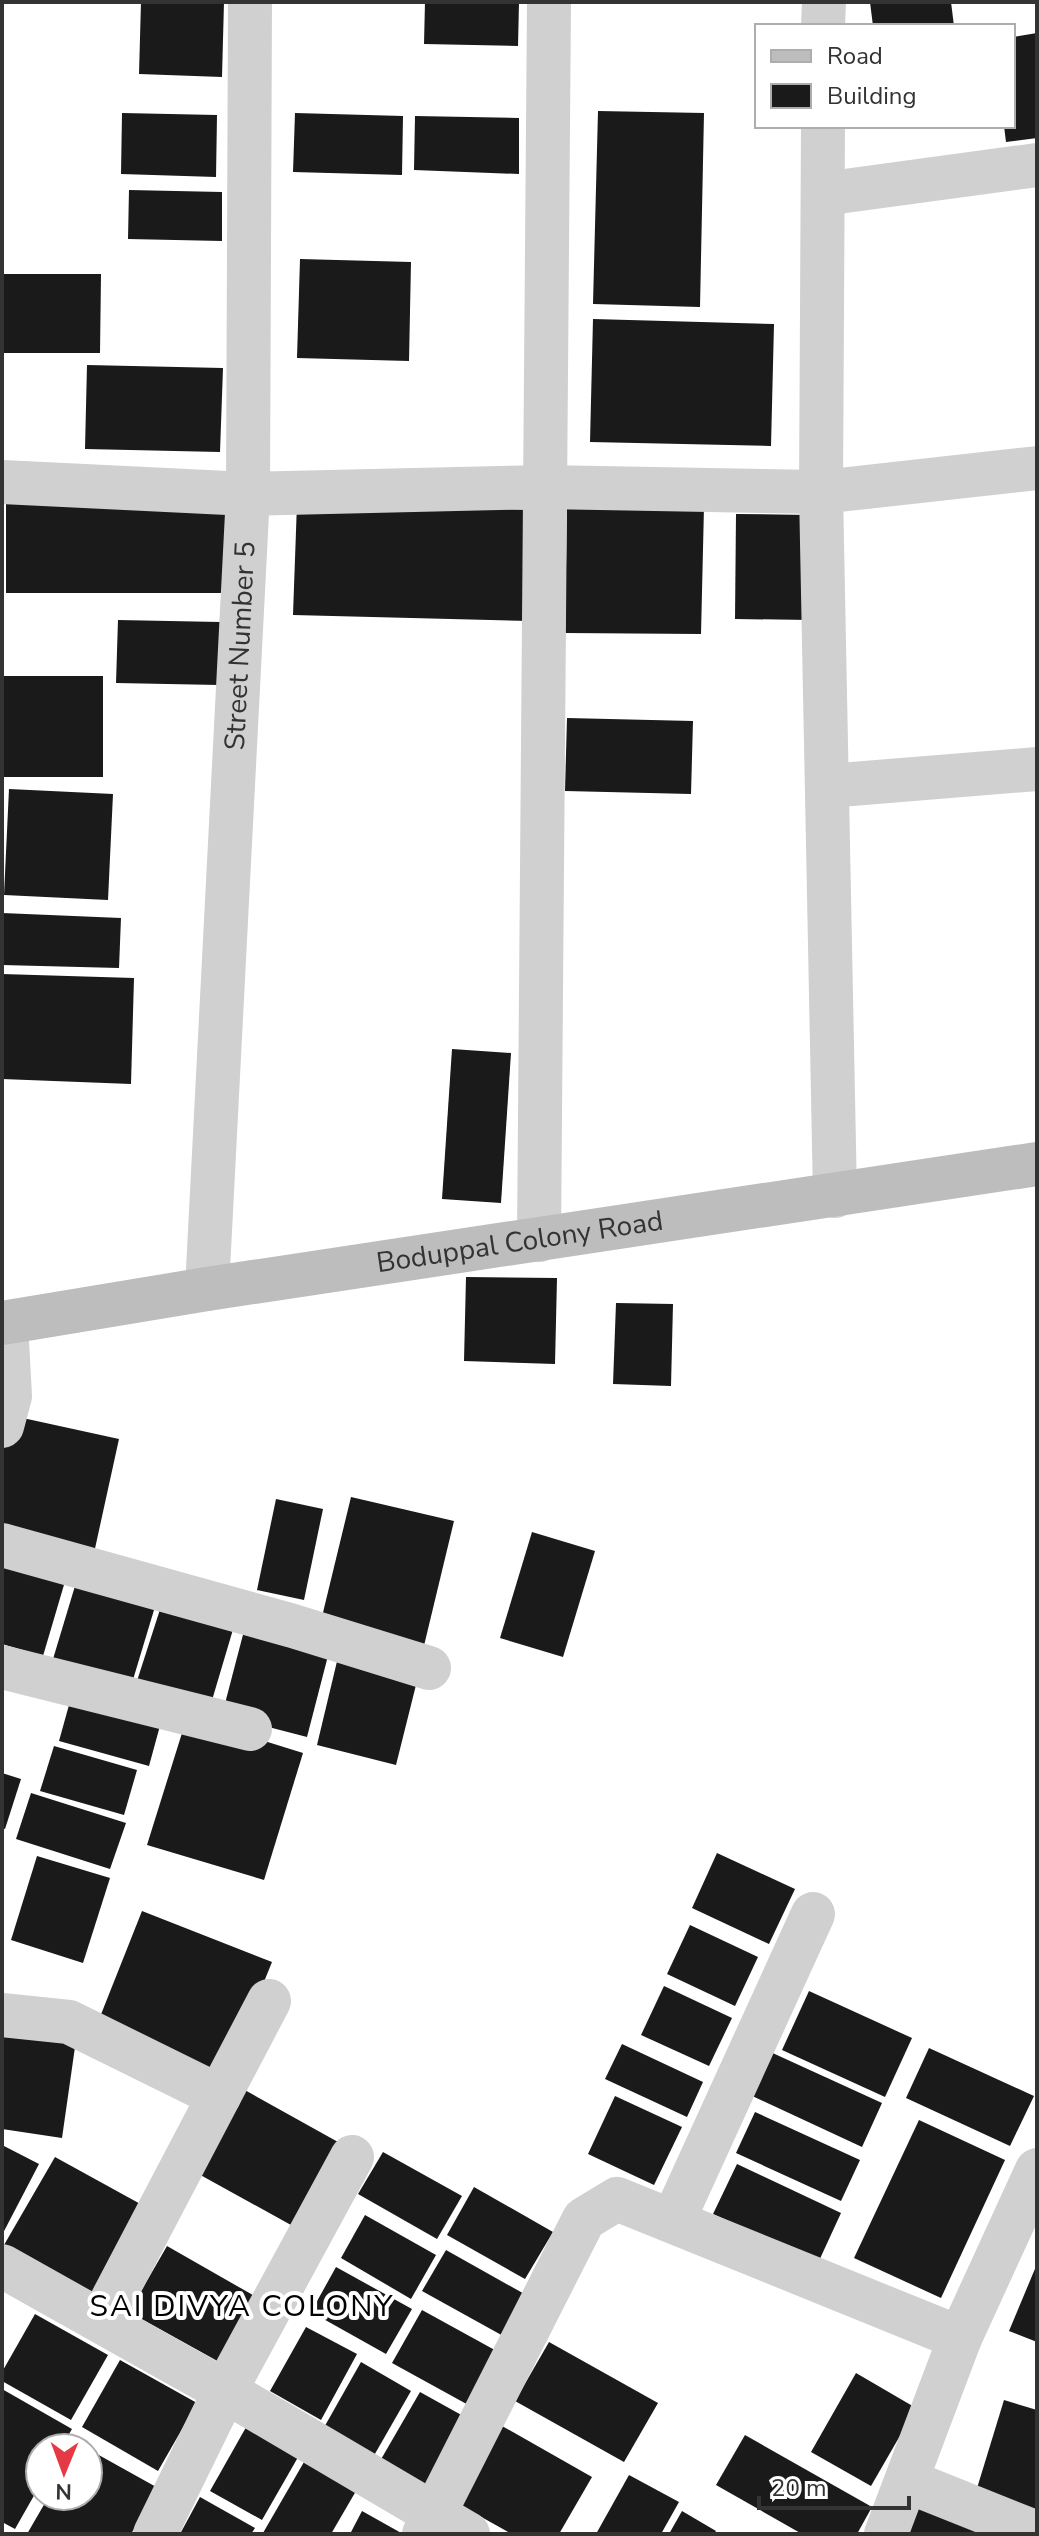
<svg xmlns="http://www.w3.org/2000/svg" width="1039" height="2536" viewBox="0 0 1039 2536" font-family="'Nunito Sans',sans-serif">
	<rect width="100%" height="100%" fill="#fff"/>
	<g fill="#1a1a1a">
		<path d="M 141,2 L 224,2 L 222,77 L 139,74 Z"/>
		<path d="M 425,2 L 519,2 L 518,46 L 424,44 Z"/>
		<path d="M 870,2 L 951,2 L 954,26 L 873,26 Z"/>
		<path d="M 1037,33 L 1037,138 L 1006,142 L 1004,126 L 1013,126 L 1013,37 Z"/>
		<path d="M 598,111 L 704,113 L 700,307 L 593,304 Z"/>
		<path d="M 122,113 L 217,115 L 216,177 L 121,174 Z"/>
		<path d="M 295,113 L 403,116 L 402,175 L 293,172 Z"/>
		<path d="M 415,116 L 519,118 L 519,174 L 414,170 Z"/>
		<path d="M 129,190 L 222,192 L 222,241 L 128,239 Z"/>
		<path d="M 300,259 L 411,262 L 409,361 L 297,358 Z"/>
		<path d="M 2,274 L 101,274 L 100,353 L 2,353 Z"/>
		<path d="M 593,319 L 774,324 L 771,446 L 590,442 Z"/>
		<path d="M 87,365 L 223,368 L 220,452 L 85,449 Z"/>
		<rect x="6" y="495" width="219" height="98"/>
		<path d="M 297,503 L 533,510 L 530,621 L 293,615 Z"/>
		<path d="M 567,504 L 704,506 L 701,634 L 565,633 Z"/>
		<path d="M 736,514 L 811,515 L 810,620 L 735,619 Z"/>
		<path d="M 118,620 L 220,622 L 219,685 L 116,683 Z"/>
		<rect x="2" y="676" width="101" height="101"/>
		<path d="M 567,718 L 693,721 L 691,794 L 565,791 Z"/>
		<path d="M 9,789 L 113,794 L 108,900 L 4,895 Z"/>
		<path d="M 2,913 L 121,918 L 119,968 L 2,965 Z"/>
		<path d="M 2,974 L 134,978 L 131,1084 L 2,1079 Z"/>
		<path d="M 452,1049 L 511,1053 L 501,1203 L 442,1199 Z"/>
		<path d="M 466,1277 L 557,1278 L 555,1364 L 464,1361 Z"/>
		<path d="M 616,1303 L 673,1304 L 671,1386 L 613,1384 Z"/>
		<path d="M 9,1415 L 119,1439 L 94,1553 L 2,1534 L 2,1447 Z"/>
		<path d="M 351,1497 L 454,1521 L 422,1654 L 319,1629 Z"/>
		<path d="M 276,1499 L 323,1509 L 304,1600 L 257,1590 Z"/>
		<path d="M 532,1532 L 595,1551 L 563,1657 L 500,1638 Z"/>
		<path d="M 2,1560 L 66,1578 L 43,1656 L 2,1644 Z"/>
		<path d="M 78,1576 L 157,1600 L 132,1683 L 53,1659 Z"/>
		<path d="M 165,1594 L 237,1616 L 210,1707 L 136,1684 Z"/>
		<path d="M 245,1627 L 330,1648 L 307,1737 L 222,1715 Z"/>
		<path d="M 339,1653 L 419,1673 L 396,1765 L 317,1745 Z"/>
		<path d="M 74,1687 L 164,1711 L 149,1766 L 59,1741 Z"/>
		<path d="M 187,1717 L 303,1753 L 264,1880 L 147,1845 Z"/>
		<path d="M 54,1746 L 137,1770 L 124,1815 L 40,1791 Z"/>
		<path d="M 2,1773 L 21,1779 L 5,1829 L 2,1828 Z"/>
		<path d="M 31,1793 L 126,1823 L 110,1869 L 16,1839 Z"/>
		<path d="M 717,1853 L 795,1889 L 769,1944 L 692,1908 Z"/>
		<path d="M 37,1856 L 110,1878 L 83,1963 L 11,1940 Z"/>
		<path d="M 142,1911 L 272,1962 L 225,2078 L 96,2027 Z"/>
		<path d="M 690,1925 L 758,1957 L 735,2006 L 667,1974 Z"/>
		<path d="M 664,1986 L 732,2018 L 709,2066 L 641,2035 Z"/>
		<path d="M 809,1991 L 912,2038 L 885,2097 L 782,2050 Z"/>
		<path d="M 2,2022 L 77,2033 L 62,2138 L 2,2129 Z"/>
		<path d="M 622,2044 L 703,2082 L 687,2117 L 605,2079 Z"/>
		<path d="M 929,2048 L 1034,2096 L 1010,2146 L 906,2098 Z"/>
		<path d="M 766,2050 L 882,2103 L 862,2147 L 746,2093 Z"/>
		<path d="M 243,2089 L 347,2147 L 300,2230 L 195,2172 Z"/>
		<path d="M 615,2096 L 682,2127 L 654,2185 L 588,2154 Z"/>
		<path d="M 755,2112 L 860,2160 L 841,2201 L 736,2153 Z"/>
		<path d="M 919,2120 L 1005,2160 L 941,2298 L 854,2258 Z"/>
		<path d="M 2,2145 L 39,2164 L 2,2235 Z"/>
		<path d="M 383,2152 L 462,2196 L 437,2239 L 358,2194 Z"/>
		<path d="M 55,2157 L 144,2206 L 93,2296 L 4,2245 Z"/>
		<path d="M 737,2164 L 841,2213 L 818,2263 L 713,2214 Z"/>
		<path d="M 474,2187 L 553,2232 L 525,2279 L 447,2235 Z"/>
		<path d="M 365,2215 L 436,2255 L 411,2299 L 341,2258 Z"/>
		<path d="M 167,2246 L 258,2298 L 221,2363 L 129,2312 Z"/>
		<path d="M 446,2250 L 528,2296 L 505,2337 L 422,2291 Z"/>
		<path d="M 1037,2264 L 1037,2342 L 1009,2331 Z"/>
		<path d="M 336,2267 L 412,2309 L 386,2354 L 311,2312 Z"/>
		<path d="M 422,2310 L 502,2354 L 472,2407 L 392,2363 Z"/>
		<path d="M 35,2314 L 108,2355 L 71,2420 L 2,2381 L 2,2372 Z"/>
		<path d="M 306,2327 L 357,2354 L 321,2420 L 270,2391 Z"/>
		<path d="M 549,2342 L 658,2403 L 624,2462 L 515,2401 Z"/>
		<path d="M 120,2360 L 197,2403 L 158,2471 L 82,2427 Z"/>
		<path d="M 361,2362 L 411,2391 L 372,2459 L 322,2431 Z"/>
		<path d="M 856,2373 L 916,2408 L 871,2486 L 811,2452 Z"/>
		<path d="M 2,2389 L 72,2429 L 61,2448 L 40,2448 L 40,2485 L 15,2529 L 2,2522 Z"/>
		<path d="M 420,2392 L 474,2422 L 435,2492 L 380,2461 Z"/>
		<path d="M 1004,2400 L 1037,2410 L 1037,2517 L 974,2498 Z"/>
		<path d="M 249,2422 L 301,2452 L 262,2520 L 210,2491 Z"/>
		<path d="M 495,2422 L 592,2477 L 559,2534 L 512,2534 L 451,2500 Z"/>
		<path d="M 745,2435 L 872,2507 L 857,2534 L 802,2534 L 716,2485 Z"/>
		<path d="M 88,2449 L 158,2488 L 131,2534 L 27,2534 L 49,2496 L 88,2496 Z"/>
		<path d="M 304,2462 L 356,2491 L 331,2534 L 265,2534 L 263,2533 Z"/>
		<path d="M 629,2475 L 679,2502 L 661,2534 L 596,2534 Z"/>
		<path d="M 200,2497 L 255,2528 L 251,2534 L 180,2534 Z"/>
		<path d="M 909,2503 L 980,2523 L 977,2534 L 899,2534 Z"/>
		<path d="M 362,2511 L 403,2534 L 350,2534 Z"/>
		<path d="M 682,2511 L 716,2531 L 714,2534 L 669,2534 Z"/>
	</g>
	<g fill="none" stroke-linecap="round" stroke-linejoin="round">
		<g stroke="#d0d0d0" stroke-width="44">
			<path d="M 823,26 L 824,2"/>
			<path d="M 823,126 L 821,492 L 835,1196"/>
			<path d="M 823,194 L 1037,165"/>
			<path d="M 2,482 L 248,494 L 544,487 L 821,492 L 1037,468"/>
			<path d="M 827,786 L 1037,769"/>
			<path d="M 539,1240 L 549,2"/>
			<path id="s1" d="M 207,1289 L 248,494 L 250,2"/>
			<path d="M 2,1426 L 10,1396 L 6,1323"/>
			<path d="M 2,1545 L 293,1626 L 429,1668"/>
			<path d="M 2,1667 L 250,1729"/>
			<path d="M 2,2015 L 69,2022 L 219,2096"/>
			<path d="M 673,2221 L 813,1914"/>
			<path d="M 2,2266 L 225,2391 L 468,2534"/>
			<path d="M 101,2321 L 269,2001"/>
			<path d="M 907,2481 L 1037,2533"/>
			<path d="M 155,2534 L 225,2391 L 352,2157"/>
			<path d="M 424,2534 L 584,2219 L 617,2199 L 960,2338"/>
			<path d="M 886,2534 L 960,2338 L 1037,2170"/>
		</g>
		<path stroke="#bdbdbd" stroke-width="44" id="s2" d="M 2,1323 L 207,1289 L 1037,1164"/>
	</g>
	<g text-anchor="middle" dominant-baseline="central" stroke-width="8" stroke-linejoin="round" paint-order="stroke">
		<g font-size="28" fill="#333" stroke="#fff">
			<text stroke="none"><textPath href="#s1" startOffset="644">Street Number 5</textPath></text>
			<text stroke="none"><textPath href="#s2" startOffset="524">Boduppal Colony Road</textPath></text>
		</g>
		<g font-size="30" letter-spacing="2" fill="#000" stroke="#fff">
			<text x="242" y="2306">SAI DIVYA COLONY</text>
		</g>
	</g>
	<rect width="1039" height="2536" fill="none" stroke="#333333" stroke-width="8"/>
	<rect x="755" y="24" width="260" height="104" fill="#ffffff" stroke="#adadad" stroke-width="2"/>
	<rect x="771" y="50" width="40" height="12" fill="#bdbdbd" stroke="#adadad" stroke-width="2"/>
	<text x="827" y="64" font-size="24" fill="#333333">Road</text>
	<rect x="771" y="84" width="40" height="24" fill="#1a1a1a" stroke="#adadad" stroke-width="2"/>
	<text x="827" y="104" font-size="24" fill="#333333">Building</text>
	<g transform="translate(64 2472) rotate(181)"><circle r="38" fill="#ffffff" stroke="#adadad" stroke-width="2"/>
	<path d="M0-6L14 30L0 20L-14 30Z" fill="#e63946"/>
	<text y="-12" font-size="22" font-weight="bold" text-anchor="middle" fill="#333333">N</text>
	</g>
	<path d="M759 2496v12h150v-12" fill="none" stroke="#333333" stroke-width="4"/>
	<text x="771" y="2496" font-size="24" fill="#333333" stroke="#ffffff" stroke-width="6" paint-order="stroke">20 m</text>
</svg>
